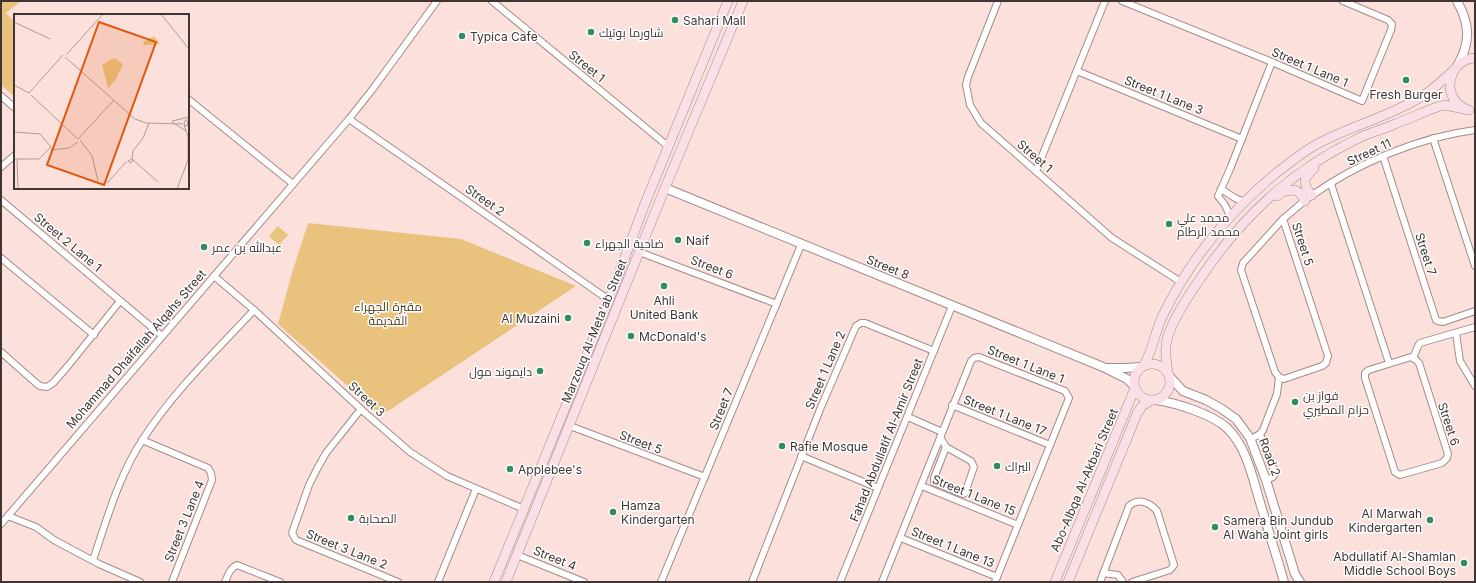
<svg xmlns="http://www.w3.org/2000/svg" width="1476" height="583" viewBox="0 0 1476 583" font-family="Inter,Cairo,sans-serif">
	<rect width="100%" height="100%" fill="#fce0db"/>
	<g fill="#e9c37d">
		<path d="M 1,1 L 21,1 L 6,13 L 15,22 L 15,97 L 1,85 Z"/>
		<path d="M 308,223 L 461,239 L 576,286 L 385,413 L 376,411 L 278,324 L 292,273 Z"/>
		<path d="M 278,226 L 288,235 L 279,245 L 269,236 Z"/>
	</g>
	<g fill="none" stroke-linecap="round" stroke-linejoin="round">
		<g stroke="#a48b87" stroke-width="8">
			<g id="minor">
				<path d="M 492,1 L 669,147"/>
				<path d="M 998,1 L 968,77 L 966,85 L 970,105 L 981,123 L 1112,238 L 1181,282"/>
				<path d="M 1122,1 L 1272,62 L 1362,101 L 1391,30 L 1392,24 L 1388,20 L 1343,1"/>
				<path d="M 1077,71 L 1242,139"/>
				<path d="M 1,96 L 15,108"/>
				<path d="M 188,99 L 293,184"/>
				<path d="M 349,119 L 609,300"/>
				<path d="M 1433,138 L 1475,266"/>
				<path d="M 1383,156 L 1436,320 L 1438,321 L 1443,322 L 1475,311"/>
				<path d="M 1,167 L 15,155"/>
				<path d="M 1036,171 L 1105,1"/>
				<path d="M 1331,184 L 1389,363"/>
				<path d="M 1221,189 L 1235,198 L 1244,202"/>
				<path d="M 1,200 L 162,336"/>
				<path d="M 1230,216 L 1225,205 L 1218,196 L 1230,169 L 1272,62"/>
				<path d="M 1283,219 L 1328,356 L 1326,363 L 1322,366 L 1284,379 L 1279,377 L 1275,372 L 1241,270 L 1243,263 Z"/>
				<path d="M 1283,219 C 1293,211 1301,203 1311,196 C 1357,163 1420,137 1475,130"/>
				<path d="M 639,252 L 777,304"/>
				<path d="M 1,258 L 94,335"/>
				<path d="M 214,276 L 254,310 L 364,412 L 410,452 L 447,476 L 524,509"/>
				<path d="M 1456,333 L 1460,361 L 1475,386"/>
				<path d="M 1,352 L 36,383 L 40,386 L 47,387 L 53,383 L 68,366 L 120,301"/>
				<path d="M 1411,357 L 1416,360 L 1419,363 L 1448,454 L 1447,458 L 1442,463 L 1400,475 L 1395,472 L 1365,378 L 1365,373 L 1369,370 Z"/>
				<path d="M 1413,358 L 1418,346 L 1420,343 L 1475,327"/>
				<path d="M 952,405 L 1050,445"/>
				<path d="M 361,409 L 326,453 L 317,469 L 309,485 L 292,533 L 296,540 L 398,582"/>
				<path d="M 908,417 L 942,432"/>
				<path d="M 570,426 L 705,477"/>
				<path d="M 1260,434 L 1275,473 L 1273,477 L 1266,480"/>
				<path d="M 940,437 L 946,447 L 971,461 L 974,467 L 965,493 L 963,494 L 934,482 L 934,478 L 946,447"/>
				<path d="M 1251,439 L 1260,434 L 1263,430 L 1277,394 L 1279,377"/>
				<path d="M 142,440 L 208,468 L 211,473 L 212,480 L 172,582"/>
				<path d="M 801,456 L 878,488"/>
				<path d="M 922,486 L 1018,525"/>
				<path d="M 8,516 L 36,527 L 54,540 L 99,564 L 140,582"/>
				<path d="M 1,524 L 349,119 L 372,90 L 437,1"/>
				<path d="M 901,538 L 997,577"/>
				<path d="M 517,555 L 584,582"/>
				<path d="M 93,560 C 107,519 119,475 143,439 C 173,392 216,351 254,310"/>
				<path d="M 1103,573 L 1118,575 L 1123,582"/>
				<path d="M 225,582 C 228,575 230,568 237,565 L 280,582"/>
				<path d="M 438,582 L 476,489"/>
				<path d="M 661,582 L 801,245"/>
				<path d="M 752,582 L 821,407 L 856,326 L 861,323 L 865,323 L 934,351"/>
				<path d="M 840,582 L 952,306"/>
				<path d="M 882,582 L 971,361 L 974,358 L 979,357 L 1065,391 L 1069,398 L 995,582"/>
				<path d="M 1100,582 L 1129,506 C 1139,497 1150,503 1157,511 L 1174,565 L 1170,570 L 1132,582"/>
			</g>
		</g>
		<g stroke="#a48b87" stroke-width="10">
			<g id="tertiary">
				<path d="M 1457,1 C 1470,24 1471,43 1457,66"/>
				<path d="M 665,188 L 1103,367 L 1127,379 L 1134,386"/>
				<path d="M 1108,368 L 1125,368 L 1141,367"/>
				<path d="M 1170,377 L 1183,391 L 1206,400 L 1222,409 L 1236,419 L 1250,438 L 1266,480 L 1295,574 L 1300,582"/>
				<path d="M 1156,400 C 1176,403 1212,414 1227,428 C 1248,448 1253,481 1262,509 C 1269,533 1277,557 1284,582"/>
			</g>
		</g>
		<g stroke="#a48b87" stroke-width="10">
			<g id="secondary">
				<path d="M 1464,108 C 1440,96 1449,59 1475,58"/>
				<path d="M 1312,195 C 1301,183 1304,178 1314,168"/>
				<path d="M 1277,196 L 1284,191 L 1295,190 L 1300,193 L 1305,201"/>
				<circle cx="1152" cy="382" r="18"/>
				<path d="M 1144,365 C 1153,350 1155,331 1163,315 C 1190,260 1228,213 1275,174 C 1287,165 1299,155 1312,147 C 1346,127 1387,118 1421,97 C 1433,90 1443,80 1454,70"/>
				<path d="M 1168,373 C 1167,364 1165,355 1166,346 C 1167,327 1189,295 1200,279 C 1242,216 1292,170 1361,137 C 1372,132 1384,129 1395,124 C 1409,119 1423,112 1437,107 L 1445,105 L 1469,110"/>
				<path d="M 494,582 L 609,300 L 644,206 L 728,1"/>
				<path d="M 506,582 L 665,188 L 743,1"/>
				<path d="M 1055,582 L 1135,388"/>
				<path d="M 1068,582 L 1137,414 L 1142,406 L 1152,400"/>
			</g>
		</g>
		<use href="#minor" stroke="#fff" stroke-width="6"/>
		<use href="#tertiary" stroke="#fff" stroke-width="8"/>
		<use href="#secondary" stroke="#fbdfe6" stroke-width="9"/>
	</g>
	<g fill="#308c62" stroke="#fff" stroke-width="1.5">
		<circle cx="675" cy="20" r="4"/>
		<circle cx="591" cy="32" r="4"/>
		<circle cx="462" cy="36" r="4"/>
		<circle cx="1406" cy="80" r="4"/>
		<circle cx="1169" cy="224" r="4"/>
		<circle cx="678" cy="240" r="4"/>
		<circle cx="587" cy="243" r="4"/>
		<circle cx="204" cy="247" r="4"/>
		<circle cx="664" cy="286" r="4"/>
		<circle cx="568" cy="318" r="4"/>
		<circle cx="631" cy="336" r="4"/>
		<circle cx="540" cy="371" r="4"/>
		<circle cx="1295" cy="402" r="4"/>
		<circle cx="782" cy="446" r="4"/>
		<circle cx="997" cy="466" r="4"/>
		<circle cx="510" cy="469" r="4"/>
		<circle cx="613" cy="512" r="4"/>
		<circle cx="351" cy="518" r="4"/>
		<circle cx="1430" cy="520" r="4"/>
		<circle cx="1215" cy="527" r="4"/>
		<circle cx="1464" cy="563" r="4"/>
	</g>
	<g text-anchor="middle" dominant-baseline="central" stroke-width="3" stroke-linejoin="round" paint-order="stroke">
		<g font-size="12" fill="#403533" stroke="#fff" text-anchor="start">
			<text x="683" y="20">Sahari Mall</text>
			<text x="599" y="32">شاورما بوتيك</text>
			<text x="470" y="36">Typica Cafe</text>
			<text x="1406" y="94" text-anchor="middle">Fresh Burger</text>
			<text x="1177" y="217">محمد علي<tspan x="1177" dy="14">محمد الرطام</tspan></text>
			<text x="686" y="240">Naif</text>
			<text x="595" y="243">ضاحية الجهراء</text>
			<text x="212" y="247">عبدالله بن عمر</text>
			<text x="664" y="300" text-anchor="middle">Ahli<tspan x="664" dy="14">United Bank</tspan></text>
			<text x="560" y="318" text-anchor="end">Al Muzaini</text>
			<text x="639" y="336">McDonald's</text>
			<text x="532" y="371" text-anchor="end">دايموند مول</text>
			<text x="1303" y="395">فواز بن<tspan x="1303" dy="14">حزام المطيري</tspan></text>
			<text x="790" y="446">Rafie Mosque</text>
			<text x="1005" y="466">البراك</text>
			<text x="518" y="469">Applebee's</text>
			<text x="621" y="505">Hamza<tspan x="621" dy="14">Kindergarten</tspan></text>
			<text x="1422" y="513" text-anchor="end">Al Marwah<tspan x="1422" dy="14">Kindergarten</tspan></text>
			<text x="359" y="518">الصحابة</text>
			<text x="1223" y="520">Samera Bin Jundub<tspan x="1223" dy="14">Al Waha Joint girls</tspan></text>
			<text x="1456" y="556" text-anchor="end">Abdullatif Al-Shamlan<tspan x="1456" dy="14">Middle School Boys</tspan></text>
		</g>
		<g font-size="12" fill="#403533" stroke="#fff">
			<text transform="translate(587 66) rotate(39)">Street 1</text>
			<text transform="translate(1310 67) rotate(23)">Street 1 Lane 1</text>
			<text transform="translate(1164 95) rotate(22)">Street 1 Lane 3</text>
			<text transform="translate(1369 152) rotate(-25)">Street 11</text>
			<text transform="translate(1035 156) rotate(41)">Street 1</text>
			<text transform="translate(485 200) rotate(35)">Street 2</text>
			<text transform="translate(68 242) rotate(40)">Street 2 Lane 1</text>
			<text transform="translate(1303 244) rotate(72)">Street 5</text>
			<text transform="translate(1426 254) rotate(72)">Street 7</text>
			<text transform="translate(712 267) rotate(21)">Street 6</text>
			<text transform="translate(888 267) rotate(22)">Street 8</text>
			<text transform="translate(594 331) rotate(-68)">Marzouq Al-Meta'ab Street</text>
			<text transform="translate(136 349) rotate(-49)">Mohammad Dhaifallah Alqahs Street</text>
			<text transform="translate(1026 364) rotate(22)">Street 1 Lane 1</text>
			<text transform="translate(825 370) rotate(-67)">Street 1 Lane 2</text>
			<text transform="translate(367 399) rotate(43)">Street 3</text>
			<text transform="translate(721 409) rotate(-68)">Street 7</text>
			<text transform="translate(1005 415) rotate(22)">Street 1 Lane 17</text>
			<text transform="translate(1449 424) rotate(72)">Street 6</text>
			<text transform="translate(886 440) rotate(-68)">Fahad Abdullatif Al-Amir Street</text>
			<text transform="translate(641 442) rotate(21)">Street 5</text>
			<text transform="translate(1270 457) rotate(69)">Road 2</text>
			<text transform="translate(1084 480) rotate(-67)">Abo-Albqa Al-Akbari Street</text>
			<text transform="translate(974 495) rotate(22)">Street 1 Lane 15</text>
			<text transform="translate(184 521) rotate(-68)">Street 3 Lane 4</text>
			<text transform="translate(953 547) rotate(22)">Street 1 Lane 13</text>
			<text transform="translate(347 549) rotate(22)">Street 3 Lane 2</text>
			<text transform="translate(555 558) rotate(22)">Street 4</text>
		</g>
		<g font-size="12" fill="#4d3b19" stroke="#fff">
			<text x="388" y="306">مقبرة الجهراء<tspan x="388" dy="14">القديمة</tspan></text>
		</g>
	</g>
	<g transform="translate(14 14)">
		<rect width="175" height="175" fill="#fce0db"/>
		<path d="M 140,22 L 146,30 L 130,31 L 129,28 ZM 100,44 L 109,50 L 102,65 L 94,74 L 88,51 Z" fill="#e9c37d"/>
		<path fill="none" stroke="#b19c98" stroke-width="1" d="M 147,0 L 175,35M 0,8 L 36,25M 53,40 L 89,0M 51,43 L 121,105 L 132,109 L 169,110M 0,71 L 15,79M 15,79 L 49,41M 17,81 L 64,125M 158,107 L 175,103M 173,107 L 174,111 L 171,112 L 170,108 L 172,106 L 175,106M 158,108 L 172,117M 0,118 L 26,120 L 37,133 L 25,145 L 0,145M 64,125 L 100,86M 66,126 L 78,142 L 84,167M 37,136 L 55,134 L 64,128M 3,145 L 4,175M 118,145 L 119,137 L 129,124 L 135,109M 119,146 L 117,149 L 114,147 L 118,145 L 144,168M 93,169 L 113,147M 163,175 L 174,146 L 174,122 L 170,111"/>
		<path fill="#e0570e" fill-opacity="0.15" stroke="#e0570e" stroke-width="2" d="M 85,8 L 142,28 L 90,171 L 33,151 Z"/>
		<rect width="175" height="175" fill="none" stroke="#403533" stroke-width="2"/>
	</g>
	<rect width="1476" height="583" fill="none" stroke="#403533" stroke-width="4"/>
</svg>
